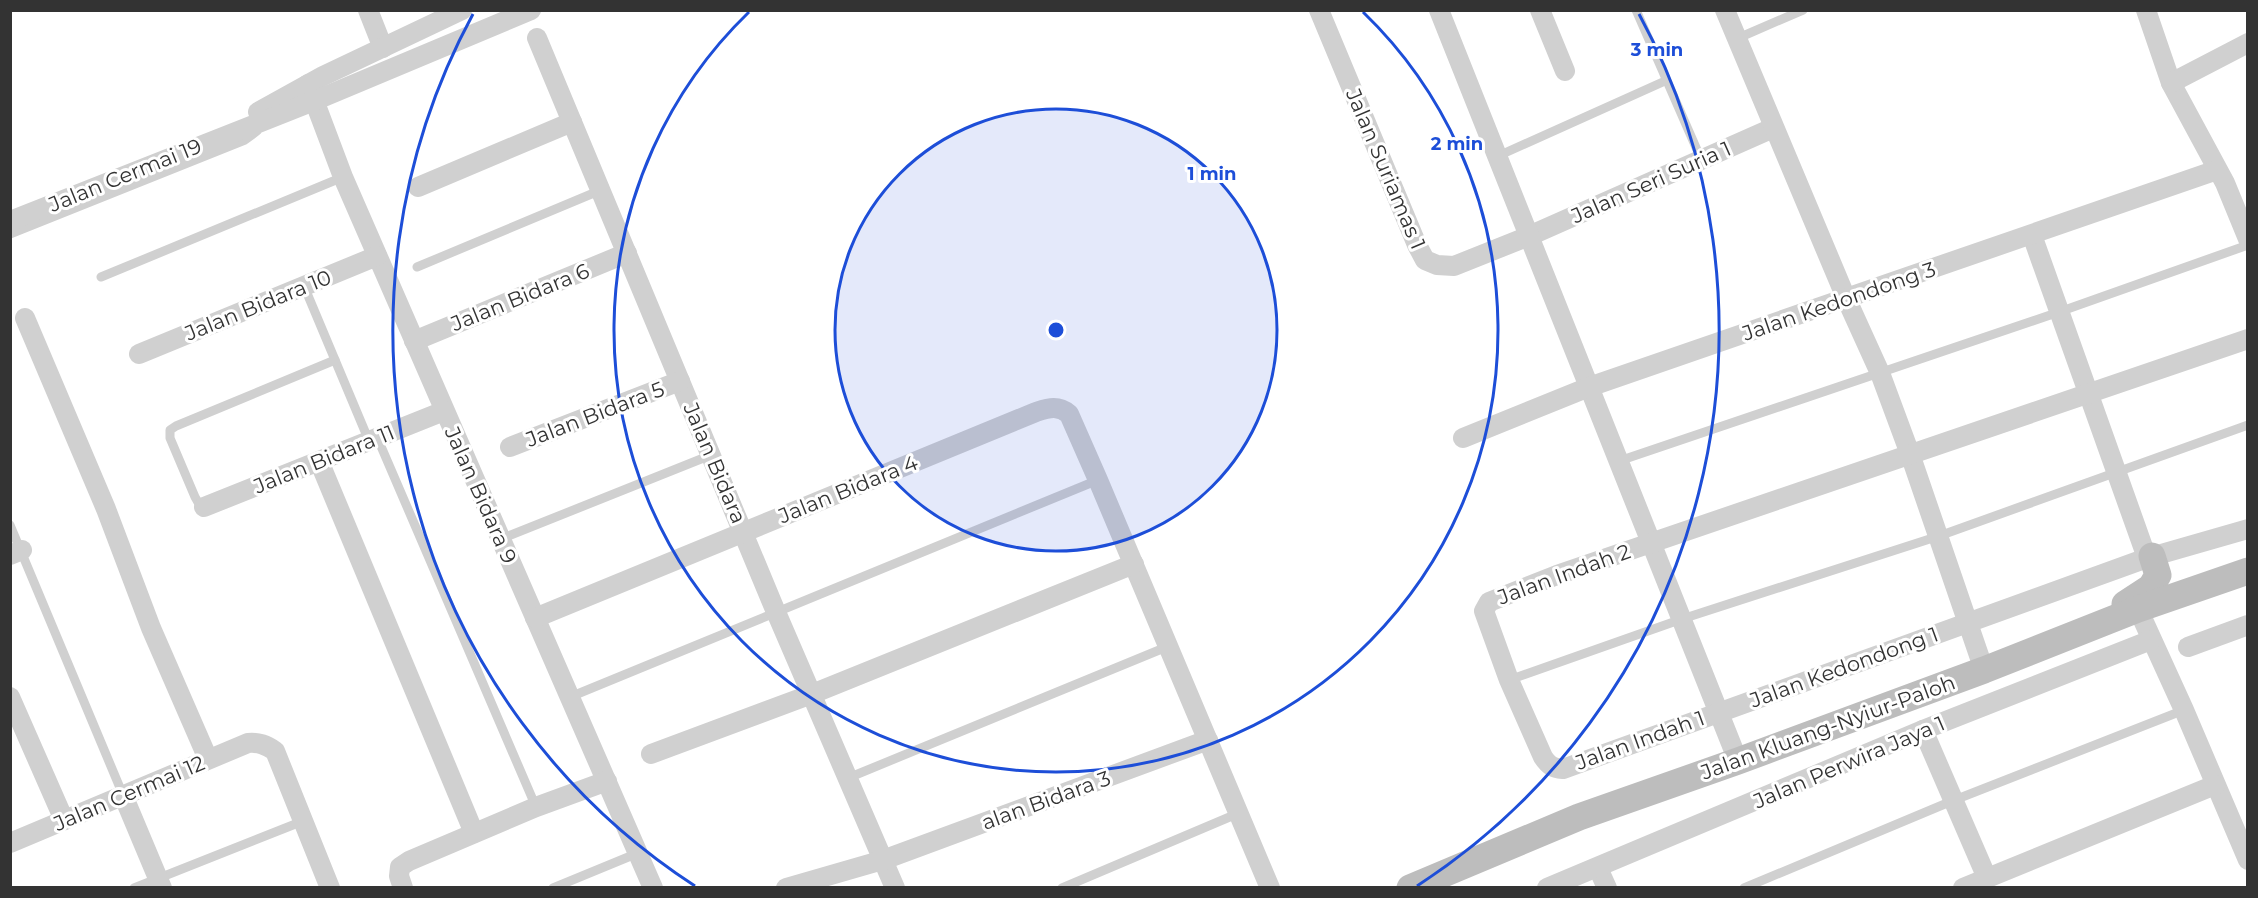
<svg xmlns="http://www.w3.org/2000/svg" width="2258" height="898" viewBox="0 0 2258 898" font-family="Montserrat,sans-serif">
	<rect width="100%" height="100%" fill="#fff"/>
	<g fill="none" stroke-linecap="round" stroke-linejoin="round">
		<g stroke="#d0d0d0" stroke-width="9">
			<path d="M 1636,10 L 1701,159"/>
			<path d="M 1736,39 L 1803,10"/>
			<path d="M 1498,156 L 1665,81"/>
			<path d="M 10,234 L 245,140 L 257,131"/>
			<path d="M 417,267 L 601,190"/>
			<path d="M 101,277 L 343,177"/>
			<path d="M 304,286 L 369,441"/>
			<path d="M 377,437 L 536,807"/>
			<path d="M 1619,461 L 2059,312 L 2248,245"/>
			<path d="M 204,507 L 199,504 L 195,497 L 170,438 L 170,430 L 176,426 L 335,360"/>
			<path d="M 10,525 L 123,795"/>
			<path d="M 501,539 L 711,455"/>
			<path d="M 1509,680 L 1682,619 L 1939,536 L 2248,425"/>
			<path d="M 570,697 L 1098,480"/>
			<path d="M 848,778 L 1169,646"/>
			<path d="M 134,888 L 303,821"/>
			<path d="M 553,888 L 638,853"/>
			<path d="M 1062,888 L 1239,813"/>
			<path d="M 1744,888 L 1952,801 L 2184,710"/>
		</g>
		<g stroke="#d0d0d0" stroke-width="20">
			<path d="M 368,10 L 383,48"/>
			<path d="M 1319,10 L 1417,245 L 1425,260 L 1437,265 L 1454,266 L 1529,236 L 1773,128"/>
			<path d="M 1439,10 L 1738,761"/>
			<path d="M 1540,10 L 1565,71"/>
			<path d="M 1725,10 L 1846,298 L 1880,373 L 1910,454 L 1984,670"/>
			<path d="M 2146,10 L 2171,83 L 2225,183 L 2248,239"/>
			<path d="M 537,38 L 776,612 L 895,888"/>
			<path d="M 2171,83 L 2248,43"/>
			<path d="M 308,84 L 343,177 L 653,888"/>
			<path d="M 258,112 L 323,76 L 462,10"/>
			<path d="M 418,187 L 572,122"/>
			<path d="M 10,221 L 314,101 L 531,10"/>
			<path d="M 2032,235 L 2147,558"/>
			<path d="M 25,318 L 106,509 L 151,628 L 208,759"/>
			<path d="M 2248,339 L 1557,575 L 1489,602 L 1484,611 L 1509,680 L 1543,757 C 1549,766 1553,768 1563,769 L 2147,558 L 2248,529"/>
			<path d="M 414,341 L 627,253"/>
			<path d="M 139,354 L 377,256"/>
			<path d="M 1463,438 L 1589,387 L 2217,170"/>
			<path d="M 510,447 L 680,381"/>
			<path d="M 319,461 L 474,833"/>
			<path d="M 204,507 L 444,411"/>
			<path d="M 10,555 L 22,550"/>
			<path d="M 2138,609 L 2184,710 L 2248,860"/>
			<path d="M 535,618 L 1036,412 C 1049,408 1058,405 1069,414 L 1098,480 L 1270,888"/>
			<path d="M 2188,647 L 2248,625"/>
			<path d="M 10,697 L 64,820"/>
			<path d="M 1923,730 L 1987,878"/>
			<path d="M 651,754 L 812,694 L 1134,564"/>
			<path d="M 123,795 L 162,888"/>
			<path d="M 10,843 L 248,743 C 259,742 266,745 275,751 L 330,888"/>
			<path d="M 1598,868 L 1607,888"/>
			<path d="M 403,888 L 399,876 L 400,867 L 409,861 L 536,807 L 607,781"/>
			<path d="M 786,888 L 883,860 L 1208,740"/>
			<path d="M 1547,888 L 1923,730 L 2151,640"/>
			<path d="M 1963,888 L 2215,785"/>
		</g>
		<g stroke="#bdbdbd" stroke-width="27">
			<path d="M 2125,604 L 2151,587 L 2158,575 L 2152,556"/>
			<path d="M 1410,888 L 1579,817 L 1738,761 L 1984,670 L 2138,609 L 2248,571"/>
		</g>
	</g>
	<circle cx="1056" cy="330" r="221" fill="#1d4ed8" fill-opacity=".12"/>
	<g fill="none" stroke="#1d4ed8" stroke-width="3">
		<circle cx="1056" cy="330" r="221"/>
		<path d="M1363 12A442 442 0 1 1 749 12"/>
		<path d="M695 886A663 663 0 0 1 473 14M1639 14A663 663 0 0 1 1417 886"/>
	</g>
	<g text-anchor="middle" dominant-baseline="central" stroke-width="6" stroke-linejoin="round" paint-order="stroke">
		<g font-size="21" fill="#333" stroke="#fff">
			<text transform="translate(1386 169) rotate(67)">Jalan Suriamas 1</text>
			<text transform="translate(125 175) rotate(-22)">Jalan Cermai 19</text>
			<text transform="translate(1651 182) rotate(-24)">Jalan Seri Suria 1</text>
			<text transform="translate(520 297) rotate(-22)">Jalan Bidara 6</text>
			<text transform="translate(1839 301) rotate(-19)">Jalan Kedondong 3</text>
			<text transform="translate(258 305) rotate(-22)">Jalan Bidara 10</text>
			<text transform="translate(595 414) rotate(-21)">Jalan Bidara 5</text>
			<text transform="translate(324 459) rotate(-22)">Jalan Bidara 11</text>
			<text transform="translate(715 463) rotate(67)">Jalan Bidara</text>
			<text transform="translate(848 489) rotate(-22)">Jalan Bidara 4</text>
			<text transform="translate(481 495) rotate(66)">Jalan Bidara 9</text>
			<text transform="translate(1564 574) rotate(-20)">Jalan Indah 2</text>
			<text transform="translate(1844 667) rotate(-20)">Jalan Kedondong 1</text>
			<text transform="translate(1828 727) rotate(-20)">Jalan Kluang-Nyiur-Paloh</text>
			<text transform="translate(1640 740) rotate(-20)">Jalan Indah 1</text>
			<text transform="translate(1849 762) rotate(-23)">Jalan Perwira Jaya 1</text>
			<text transform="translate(129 793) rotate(-23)">Jalan Cermai 12</text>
			<text transform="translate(1046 800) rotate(-20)">alan Bidara 3</text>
		</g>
	</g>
	<circle cx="1056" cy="330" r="9" fill="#1d4ed8" stroke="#fff" stroke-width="3"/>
	<g font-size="18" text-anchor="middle" font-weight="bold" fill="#1d4ed8" stroke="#fff" stroke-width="6" stroke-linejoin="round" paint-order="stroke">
		<text x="1657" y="56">3 min</text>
		<text x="1457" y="150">2 min</text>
		<text x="1212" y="180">1 min</text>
	</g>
	<rect width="2258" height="898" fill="none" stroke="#333333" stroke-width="24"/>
</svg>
